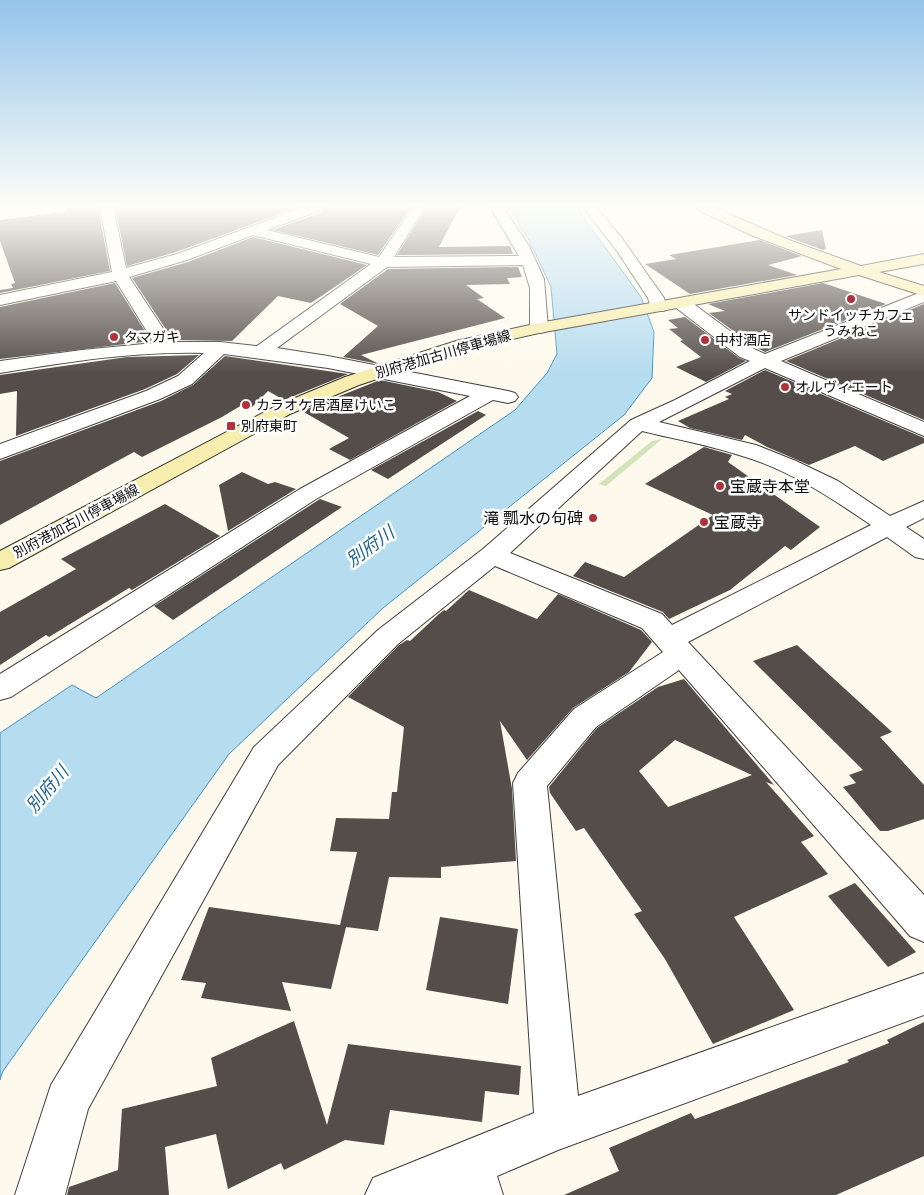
<svg xmlns="http://www.w3.org/2000/svg" width="924" height="1195" viewBox="0 0 924 1195" font-family="'Source Serif 4','Noto Sans JP',serif">
	<rect width="100%" height="100%" fill="#fdfaed"/>
	<path fill="#d1e4ba" d="M 662,439 L 606,486 L 599,484 L 652,441 Z"/>
	<path fill="#b6dcf0" stroke="#4492c0" d="M 509,207 L 576,207 L 641,297 L 654,332 L 652,378 L 624,415 L 383,608 L 229,754 L 3,1071 L 0,1080 L 0,733 L 72,685 L 96,698 L 515,410 L 547,373 L 557,354 L 551,287 L 530,242 Z"/>
	<g fill="#544d4a" fill-rule="evenodd">
		<path d="M 65,207 L 98,207 L 110,271 L 0,293 L 0,290 L 13,288 L 11,284 L 15,283 L 0,241 L 0,220 L 65,212 Z"/>
		<path d="M 115,207 L 299,207 L 176,252 L 127,266 Z"/>
		<path d="M 325,207 L 411,207 L 378,255 L 273,230 L 322,212 Z"/>
		<path d="M 427,207 L 460,207 L 439,247 L 510,246 L 513,254 L 397,255 Z"/>
		<path d="M 822,230 L 826,249 L 823,250 L 785,236 Z"/>
		<path d="M 253,237 L 367,265 L 311,303 L 278,296 L 232,341 L 173,340 L 132,278 L 188,262 Z"/>
		<path d="M 760,240 L 802,256 L 768,265 L 797,275 L 690,294 L 645,264 L 676,259 L 669,255 Z"/>
		<path d="M 518,267 L 522,277 L 507,278 L 510,284 L 466,285 L 484,298 L 477,299 L 505,318 L 361,355 L 379,364 L 343,357 L 378,326 L 340,304 L 388,269 Z"/>
		<path d="M 115,283 L 151,341 L 0,359 L 0,307 Z"/>
		<path d="M 823,283 L 886,304 L 765,352 L 755,347 L 709,313 L 725,311 L 708,304 Z"/>
		<path d="M 924,304 L 924,420 L 786,361 Z"/>
		<path d="M 685,317 L 739,358 L 746,361 L 706,382 L 676,367 L 701,357 L 680,341 L 683,340 L 669,329 L 678,328 L 668,320 Z"/>
		<path d="M 199,355 L 177,374 L 145,389 L 16,436 L 17,391 L 0,394 L 0,375 L 127,357 Z"/>
		<path d="M 225,356 L 348,374 L 284,400 L 268,391 L 252,407 L 242,405 L 222,417 L 142,457 L 134,452 L 0,525 L 0,461 L 161,401 L 193,385 Z"/>
		<path d="M 765,370 L 924,438 L 924,443 L 883,461 L 855,446 L 809,465 L 767,447 L 745,435 L 742,440 L 690,428 L 678,421 L 729,399 L 725,397 L 732,394 L 725,391 Z"/>
		<path d="M 380,380 L 438,392 L 457,401 L 350,460 L 329,449 L 349,438 L 302,411 Z"/>
		<path d="M 478,411 L 486,415 L 388,479 L 371,470 Z"/>
		<path d="M 704,447 L 732,455 L 728,462 L 820,527 L 791,550 L 785,546 L 730,590 L 669,619 L 663,612 L 573,576 L 585,562 L 624,577 L 713,515 L 645,484 Z"/>
		<path d="M 242,472 L 268,484 L 275,482 L 296,489 L 228,531 L 219,485 Z"/>
		<path d="M 320,499 L 342,507 L 173,620 L 154,606 Z"/>
		<path d="M 165,504 L 220,536 L 132,590 L 129,588 L 49,637 L 46,635 L 0,665 L 0,612 L 76,569 L 61,559 Z"/>
		<path d="M 469,590 L 537,619 L 558,594 L 641,630 L 652,642 L 629,672 L 573,708 L 527,760 L 500,721 L 512,789 L 516,861 L 441,867 L 441,878 L 389,877 L 378,931 L 346,927 L 331,989 L 282,982 L 291,1011 L 201,998 L 206,983 L 181,980 L 209,907 L 340,925 L 357,852 L 330,851 L 336,818 L 389,819 L 392,792 L 397,792 L 404,727 L 348,697 L 399,645 L 407,640 L 410,641 L 439,614 L 444,610 L 446,611 Z"/>
		<path d="M 797,645 L 892,732 L 880,737 L 924,785 L 924,819 L 888,831 L 880,831 L 843,787 L 856,783 L 849,775 L 863,770 L 753,661 Z"/>
		<path d="M 684,679 L 774,785 L 766,782 L 814,836 L 801,842 L 828,874 L 734,917 L 794,1010 L 713,1044 L 665,959 L 634,914 L 642,911 L 584,828 L 576,831 L 550,793 L 549,787 L 597,728 L 658,687 ZM 675,740 L 752,775 L 668,807 L 639,771 Z"/>
		<path d="M 855,883 L 916,952 L 888,967 L 828,896 Z"/>
		<path d="M 440,917 L 518,929 L 508,1004 L 426,990 Z"/>
		<path d="M 294,1021 L 327,1125 L 348,1044 L 521,1066 L 519,1095 L 485,1091 L 482,1122 L 390,1110 L 384,1145 L 345,1140 L 284,1170 L 281,1163 L 228,1189 L 216,1134 L 165,1147 L 169,1195 L 67,1195 L 69,1187 L 118,1170 L 122,1109 L 217,1086 L 211,1058 Z"/>
		<path d="M 924,1022 L 924,1156 L 836,1195 L 564,1195 L 619,1171 L 609,1148 L 691,1113 L 695,1119 L 849,1062 L 847,1060 L 889,1043 L 887,1040 Z"/>
	</g>
	<g fill="none" stroke-linecap="round" stroke-linejoin="round">
		<g stroke="#3f3f3f" stroke-width="2">
			<g id="minor">
				<path d="M 100,207 L 113,207 L 126,268 L 177,254 L 304,207 L 323,207 L 321,210 L 267,230 L 379,257 L 413,207 L 425,207 L 394,257 L 519,256 L 490,207 L 503,207 L 529,246 L 544,279 L 548,328 L 545,332 L 539,333 L 533,332 L 530,328 L 530,288 L 523,265 L 387,267 L 277,348 L 328,356 L 508,391 L 515,393 L 518,397 L 515,401 L 508,403 L 493,400 L 316,499 L 11,697 L 0,700 L 0,674 L 300,489 L 470,396 L 328,368 L 224,354 L 192,384 L 160,399 L 0,459 L 0,444 L 146,391 L 178,376 L 204,353 C 135,351 67,362 0,373 L 0,361 L 82,350 L 154,343 L 116,281 L 0,305 L 0,295 L 112,272 ZM 253,235 L 371,264 L 257,346 L 220,342 L 172,342 L 129,277 L 187,260 Z"/>
				<path d="M 583,207 L 596,207 L 621,237 L 664,298 L 666,307 L 664,311 L 652,311 L 648,298 L 617,251 Z"/>
				<path d="M 924,291 L 924,302 L 781,361 L 924,422 L 924,436 L 765,368 L 659,422 L 756,445 L 796,461 L 838,481 L 890,516 L 924,501 L 924,518 L 906,527 L 924,539 L 924,559 L 915,557 L 887,537 L 688,642 L 924,895 L 924,942 L 910,936 L 679,670 L 596,727 L 547,786 L 578,1096 L 924,973 L 924,1015 L 558,1150 L 497,1176 L 503,1195 L 365,1195 L 373,1178 L 534,1113 L 513,783 L 518,773 L 574,709 L 663,652 L 642,628 L 495,566 L 398,644 L 278,765 L 88,1109 L 65,1195 L 15,1195 L 51,1085 L 254,747 L 378,630 L 483,549 L 631,420 L 675,400 L 750,361 L 740,357 L 675,307 L 673,303 L 675,299 L 687,299 L 754,349 L 765,354 ZM 642,431 C 675,439 708,445 739,455 C 788,469 830,497 871,525 L 672,625 L 662,614 L 510,553 Z"/>
			</g>
		</g>
		<g stroke="#2e2e2e" stroke-width="2">
			<path id="secondary" d="M 696,207 L 713,207 L 789,240 L 861,266 L 924,254 L 924,264 L 879,272 L 924,286 L 924,296 L 859,275 L 539,333 L 467,349 L 359,385 L 290,414 L 9,568 L 0,570 L 0,551 L 276,406 L 345,377 L 456,341 L 539,323 L 841,269 L 751,235 L 698,210 Z"/>
		</g>
		<use href="#minor" fill="#fff" fill-rule="evenodd"/>
		<use href="#secondary" fill="#f7edae" fill-rule="evenodd"/>
	</g>
	<linearGradient id="sky" x2="0" y2="1"><stop stop-color="#94c4eb"/><stop offset="0.55" stop-color="#fefdf7"/><stop offset="1" stop-color="#fefdf7" stop-opacity="0"/></linearGradient>
	<rect width="924" height="374" fill="url(#sky)"/>
	<g fill="#af323b" stroke="#fff" stroke-width="2">
		<circle cx="851" cy="299" r="5"/>
		<circle cx="114" cy="337" r="5"/>
		<circle cx="705" cy="340" r="5"/>
		<circle cx="785" cy="387" r="5"/>
		<circle cx="246" cy="405" r="5"/>
		<rect x="226" y="421" width="10" height="10" rx="2.5"/>
		<circle cx="720" cy="486" r="5"/>
		<circle cx="593" cy="518" r="5"/>
		<circle cx="704" cy="522" r="5"/>
	</g>
	<g text-anchor="middle" dominant-baseline="central" stroke-width="5" stroke-linejoin="round" paint-order="stroke">
		<g font-size="14" fill="#0c0c0c" stroke="#fff" text-anchor="start">
			<text x="851" y="315" text-anchor="middle">サンドイッチカフェ<tspan x="851" dy="16">うみねこ</tspan></text>
			<text x="124" y="337">タマガキ</text>
			<text x="715" y="340">中村酒店</text>
			<text x="795" y="387">オルヴィエート</text>
			<text x="256" y="405">カラオケ居酒屋けいこ</text>
			<text x="241" y="426">別府東町</text>
		</g>
		<g font-size="14" fill="#0c0c0c" stroke="#fff">
			<text transform="translate(443 354) rotate(-16)">別府港加古川停車場線</text>
			<text transform="translate(76 521) rotate(-28)">別府港加古川停車場線</text>
		</g>
		<g font-size="16" fill="#0c0c0c" stroke="#fff" text-anchor="start">
			<text x="730" y="486">宝蔵寺本堂</text>
			<text x="583" y="518" text-anchor="end">滝 瓢水の句碑</text>
			<text x="714" y="522">宝蔵寺</text>
		</g>
		<g font-size="18" font-style="italic" fill="#226492" stroke="#fff">
			<text transform="translate(370 546) rotate(-36)">別府川</text>
			<text transform="translate(47 789) rotate(-50)">別府川</text>
		</g>
	</g>
</svg>
